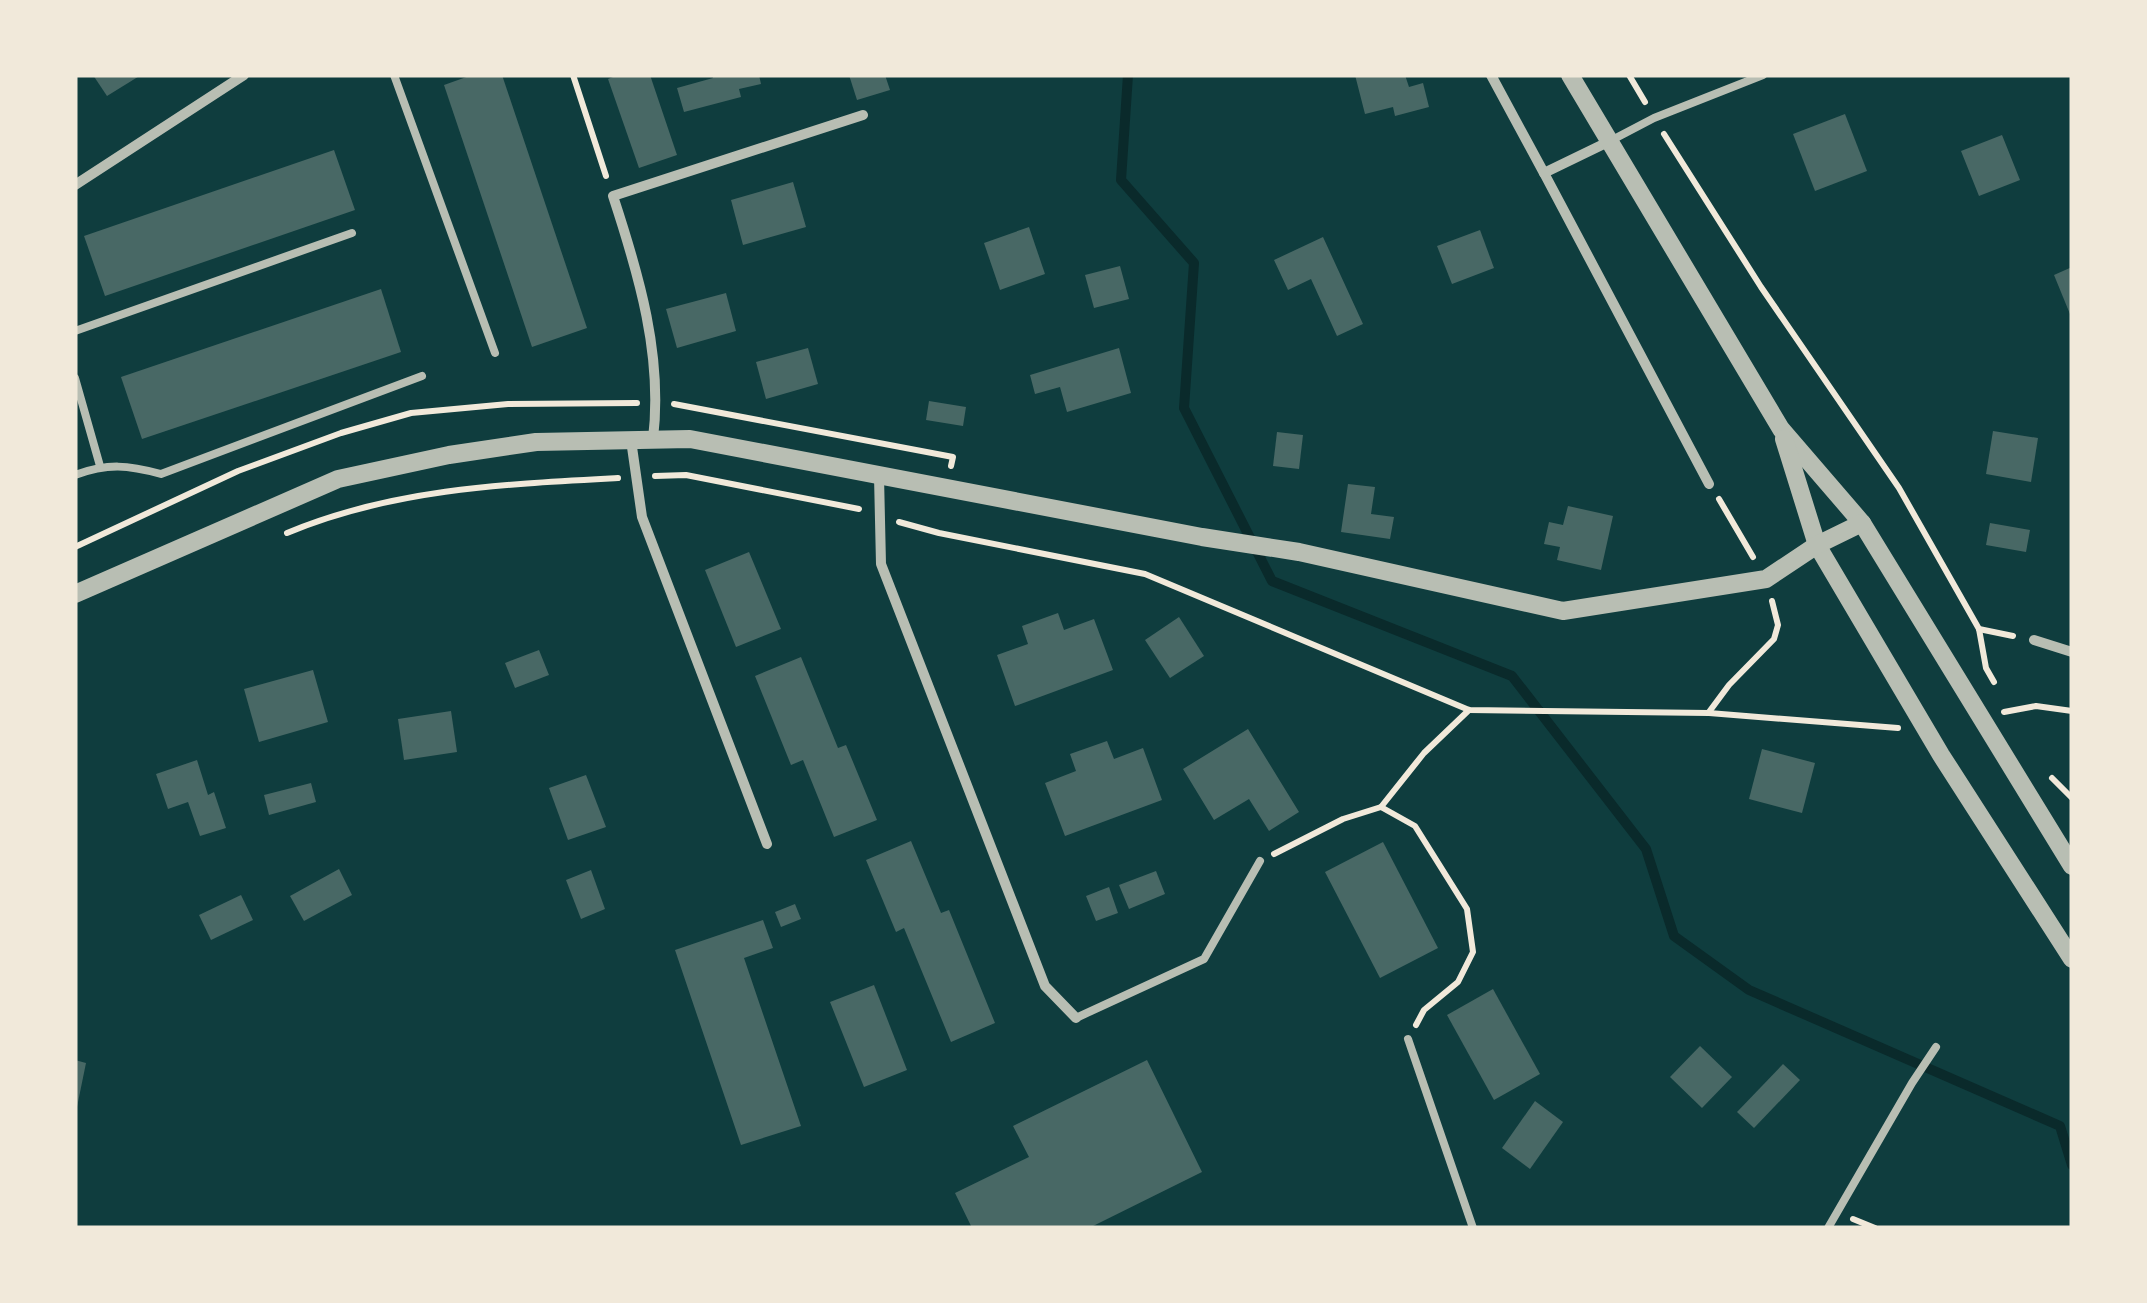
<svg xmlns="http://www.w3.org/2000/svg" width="2147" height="1303" viewBox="0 0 2147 1303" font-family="Poppins,sans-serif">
	<rect width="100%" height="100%" fill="#0f3d3e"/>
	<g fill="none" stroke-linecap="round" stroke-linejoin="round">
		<path stroke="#0a2a2b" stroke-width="10" d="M 1128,75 L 1121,180 L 1194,263 L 1184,408 L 1272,581 L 1512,676 L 1646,849 L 1674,936 L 1749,990 L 2060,1126 L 2072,1165"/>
	</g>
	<g fill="#486865">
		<path d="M 93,75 L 141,75 L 107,96 Z"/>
		<path d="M 472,75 L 502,75 L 587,328 L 532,347 L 444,85 Z"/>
		<path d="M 618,75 L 650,75 L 677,155 L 639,168 L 608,79 Z"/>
		<path d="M 712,75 L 759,75 L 761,84 L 739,89 L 741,97 L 684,112 L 677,88 L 713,78 Z"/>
		<path d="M 849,75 L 885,75 L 890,90 L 857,100 Z"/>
		<path d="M 1355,75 L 1405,75 L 1409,87 L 1423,83 L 1429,107 L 1395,116 L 1393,107 L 1365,114 Z"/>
		<path d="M 1845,114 L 1867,171 L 1815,191 L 1793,134 Z"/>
		<path d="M 2002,135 L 2020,180 L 1979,196 L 1961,151 Z"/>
		<path d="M 334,150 L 355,210 L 105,296 L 84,236 Z"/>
		<path d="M 793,182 L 806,227 L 743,245 L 731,200 Z"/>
		<path d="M 1029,227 L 1045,274 L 1000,290 L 984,243 Z"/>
		<path d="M 1480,230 L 1494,268 L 1452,284 L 1437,246 Z"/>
		<path d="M 1323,237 L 1363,324 L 1337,336 L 1311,279 L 1288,290 L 1274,260 Z"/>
		<path d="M 1120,266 L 1129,299 L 1094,308 L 1085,275 Z"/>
		<path d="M 2072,267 L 2072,319 L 2054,275 Z"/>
		<path d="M 381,289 L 401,352 L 142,439 L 121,377 Z"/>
		<path d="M 726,293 L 736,331 L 677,348 L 666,309 Z"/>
		<path d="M 808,348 L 818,384 L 766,399 L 756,362 Z"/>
		<path d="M 1119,348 L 1131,393 L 1067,412 L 1060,387 L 1035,394 L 1030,375 Z"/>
		<path d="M 929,401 L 966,407 L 963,426 L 926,420 Z"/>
		<path d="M 1993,431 L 2038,438 L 2031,482 L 1986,474 Z"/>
		<path d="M 1277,432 L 1303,435 L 1299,469 L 1273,466 Z"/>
		<path d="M 1348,484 L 1375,487 L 1371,514 L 1394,517 L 1390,539 L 1341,532 Z"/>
		<path d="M 1568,506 L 1613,516 L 1601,570 L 1557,560 L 1560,547 L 1544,544 L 1549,522 L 1563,525 Z"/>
		<path d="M 1990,523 L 2030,530 L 2026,552 L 1986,545 Z"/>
		<path d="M 749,552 L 781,629 L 736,647 L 705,570 Z"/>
		<path d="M 1058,613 L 1064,630 L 1094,619 L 1113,670 L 1015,706 L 997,655 L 1028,644 L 1022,626 Z"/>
		<path d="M 1179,617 L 1204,656 L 1170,678 L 1145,640 Z"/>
		<path d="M 539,650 L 549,675 L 515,688 L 505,663 Z"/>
		<path d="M 801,657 L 838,748 L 846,745 L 877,820 L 834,837 L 803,760 L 791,765 L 755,676 Z"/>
		<path d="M 313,670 L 328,722 L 259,742 L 244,689 Z"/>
		<path d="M 451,711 L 457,752 L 404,760 L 398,719 Z"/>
		<path d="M 1248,729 L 1299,812 L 1269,831 L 1249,799 L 1214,820 L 1183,769 Z"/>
		<path d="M 1107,741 L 1114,759 L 1143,748 L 1162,800 L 1065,836 L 1045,783 L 1076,771 L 1070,754 Z"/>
		<path d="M 1762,749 L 1815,763 L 1802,813 L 1749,799 Z"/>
		<path d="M 197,760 L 208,795 L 214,792 L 226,828 L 200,836 L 188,802 L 168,809 L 156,774 Z"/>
		<path d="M 586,775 L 606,827 L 568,840 L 549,788 Z"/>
		<path d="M 311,783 L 316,802 L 269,815 L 264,795 Z"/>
		<path d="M 911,841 L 941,913 L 949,910 L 995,1023 L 951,1042 L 904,928 L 896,932 L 866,860 Z"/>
		<path d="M 1383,842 L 1438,948 L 1380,978 L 1325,872 Z"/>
		<path d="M 339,869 L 352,895 L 304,921 L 290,896 Z"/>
		<path d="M 591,870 L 605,909 L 581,919 L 566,880 Z"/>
		<path d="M 1156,871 L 1165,894 L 1129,909 L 1119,885 Z"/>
		<path d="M 1109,887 L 1118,913 L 1096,921 L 1086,896 Z"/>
		<path d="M 241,895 L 253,920 L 211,940 L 199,915 Z"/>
		<path d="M 795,904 L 801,919 L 781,927 L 775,912 Z"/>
		<path d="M 763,920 L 773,948 L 744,958 L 801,1126 L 741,1145 L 675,950 Z"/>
		<path d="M 874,985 L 907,1070 L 864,1087 L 830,1002 Z"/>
		<path d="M 1493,989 L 1540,1074 L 1494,1100 L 1447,1015 Z"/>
		<path d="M 1700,1046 L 1732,1077 L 1702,1108 L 1670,1077 Z"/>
		<path d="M 75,1060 L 86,1063 L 77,1107 L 75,1106 Z"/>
		<path d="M 1147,1060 L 1202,1172 L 1089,1228 L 972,1228 L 955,1193 L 1029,1157 L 1013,1126 Z"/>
		<path d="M 1783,1064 L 1800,1080 L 1754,1128 L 1737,1112 Z"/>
		<path d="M 1535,1101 L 1563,1122 L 1530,1169 L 1502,1148 Z"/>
	</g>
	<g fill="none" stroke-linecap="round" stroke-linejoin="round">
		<g stroke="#f1e9da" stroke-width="6">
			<path d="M 573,75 L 606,176"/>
			<path d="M 1629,75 L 1645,102"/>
			<path d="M 1664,134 L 1761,287 L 1899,488 L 1979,629 L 1986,668 L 1994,682"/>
			<path d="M 674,404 L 953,457 L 951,466"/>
			<path d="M 655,476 L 686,475 L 859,509"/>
			<path d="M 1719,499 L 1753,557"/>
			<path d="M 899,522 L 939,533 L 1145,574 L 1469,710 L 1709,713 L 1898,728"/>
			<path d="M 287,533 C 392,489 505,484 618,478"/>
			<path d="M 75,547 L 238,471 L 341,433 L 411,413 L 508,404 L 637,403"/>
			<path d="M 1979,629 L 2013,636"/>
			<path d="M 1709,712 L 1729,685 L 1774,639 L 1778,625 L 1772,601"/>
			<path d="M 2004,712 L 2036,706 L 2072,711"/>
			<path d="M 2052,778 L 2072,798"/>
			<path d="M 1381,807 L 1424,753 L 1469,710"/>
			<path d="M 1274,854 L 1343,819 L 1381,807 L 1415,826 L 1467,909 L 1473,952 L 1458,982 L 1424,1010 L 1416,1025"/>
			<path d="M 1853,1219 L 1875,1228"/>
		</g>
		<g stroke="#b8beb3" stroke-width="8">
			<path d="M 394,75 L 495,353"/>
			<path d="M 1612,140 L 1654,118 L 1763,75"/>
			<path d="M 75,331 L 352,233"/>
			<path d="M 75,378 L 100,466"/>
			<path d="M 75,475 C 108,463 128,465 161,474 L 422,376"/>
			<path d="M 1076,1018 L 1204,959 L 1260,861"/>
			<path d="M 1408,1039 L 1473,1228"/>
			<path d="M 1828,1228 L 1912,1083 L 1936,1047"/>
		</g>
		<g stroke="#b8beb3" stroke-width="10">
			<path d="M 1491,75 L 1544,173 L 1608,142"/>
			<path d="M 1544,173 L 1709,484"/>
			<path d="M 75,185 L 244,75"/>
			<path d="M 653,439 C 663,356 639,275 613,196 L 863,115"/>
			<path d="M 631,440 L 642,517 L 767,844"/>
			<path d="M 879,476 L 881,564 L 1045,986 L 1076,1018"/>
			<path d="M 2034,640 L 2072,652"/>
		</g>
		<g stroke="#b8beb3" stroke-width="18">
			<path d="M 1570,75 L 1781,429 L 1862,523 L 2072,866"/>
			<path d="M 1784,439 L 1817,545 L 1941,755 L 2072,959"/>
			<path d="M 75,594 L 338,479 L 449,455 L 536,442 L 690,439 L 1202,537 L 1299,552 L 1563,611 L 1766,579 L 1817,545 L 1862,523"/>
		</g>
	</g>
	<rect width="2147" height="1303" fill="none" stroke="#f1e9da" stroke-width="155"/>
</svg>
